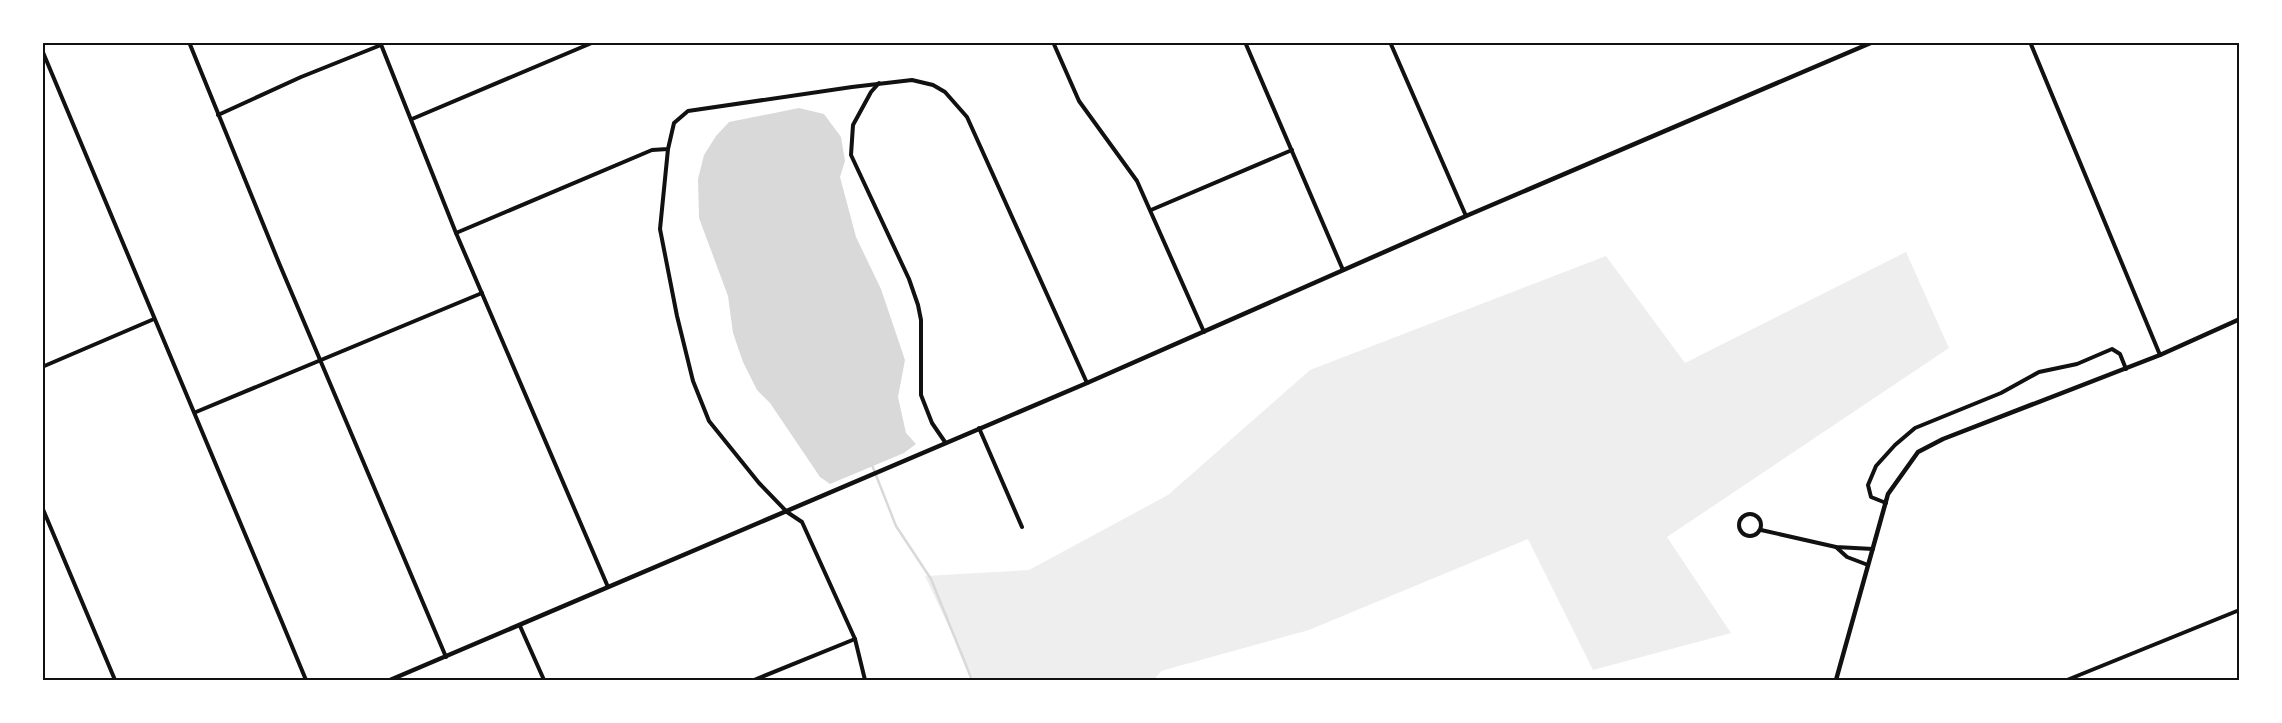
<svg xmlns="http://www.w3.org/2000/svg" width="2282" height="723" viewBox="0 0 2282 723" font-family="Karla,sans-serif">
	<rect width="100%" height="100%" fill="#fff"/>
	<path fill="#eee" d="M 1906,252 L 1949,348 L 1667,537 L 1731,633 L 1593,670 L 1528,539 L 1309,630 L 1161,671 L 1154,680 L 974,680 L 925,576 L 1029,570 L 1168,495 L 1310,370 L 1606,256 L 1685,363 Z"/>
	<path fill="#d9d9d9" d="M 799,108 L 824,114 L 841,137 L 845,161 L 840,177 L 856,237 L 881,289 L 905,360 L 898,397 L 906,433 L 916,444 L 904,453 L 830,484 L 820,477 L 770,403 L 757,390 L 743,362 L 733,333 L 728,296 L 699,218 L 698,179 L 704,155 L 716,136 L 729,122 Z"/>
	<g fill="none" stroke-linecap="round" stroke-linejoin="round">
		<path stroke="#d9d9d9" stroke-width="2.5" d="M 872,465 L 896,526 L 931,579 L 972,680"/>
		<g stroke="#111" stroke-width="4">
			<path d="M 189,42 L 279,263 L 446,657"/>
			<path d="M 380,42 L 456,233 L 608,587"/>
			<path d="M 1053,42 L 1079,101 L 1137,181 L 1204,332"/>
			<path d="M 1245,42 L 1343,270"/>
			<path d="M 1390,42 L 1466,216"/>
			<path d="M 2030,42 L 2160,355"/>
			<path d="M 42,50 C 130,261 219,470 306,680"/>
			<path d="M 879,83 L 871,92 L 853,125 L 851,155 L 909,279 L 918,305 L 921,320 L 921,395 L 932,423 L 945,442"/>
			<path d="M 218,115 L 301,77 L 381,45"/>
			<path d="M 412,119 L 594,42"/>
			<path d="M 668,149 L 660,229 L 677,316 L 693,381 L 709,421 L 759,483 L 787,512 L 802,522 L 855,639 L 865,680"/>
			<path d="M 1151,210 L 1292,150"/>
			<path d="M 456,233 L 652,150 L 668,149 L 674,123 L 688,111 L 852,87 L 912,80 L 933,85 L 945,92 L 967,117 L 1087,383"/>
			<path d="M 42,367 L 154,319"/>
			<path d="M 196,412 L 482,293"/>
			<path d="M 979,428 L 1022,527"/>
			<path d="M 1886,503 L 1871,497 L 1868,485 L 1876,466 L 1895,445 L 1915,428 L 2001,393 L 2039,372 L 2077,364 L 2112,349 L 2120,354 L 2126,369"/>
			<path d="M 42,507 L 115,680"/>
			<circle cx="1750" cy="525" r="11"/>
			<path d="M 1761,530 L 1836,547 L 1873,549"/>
			<path d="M 1836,547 L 1847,557 L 1868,565"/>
			<path d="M 520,626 L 544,680"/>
			<path d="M 754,680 L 855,639"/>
			<path d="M 2067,680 L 2237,611"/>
		</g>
		<g stroke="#111" stroke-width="4.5">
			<path d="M 390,680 L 1087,383 L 1466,216 L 1873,42"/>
			<path d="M 1836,680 L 1888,494 L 1918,452 L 1943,439 L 2160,355 L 2240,319"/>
		</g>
	</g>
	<rect width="2282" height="723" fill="none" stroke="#ffffff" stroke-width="88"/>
	<rect x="44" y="44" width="2194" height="635" fill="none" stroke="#111" stroke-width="2"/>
</svg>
